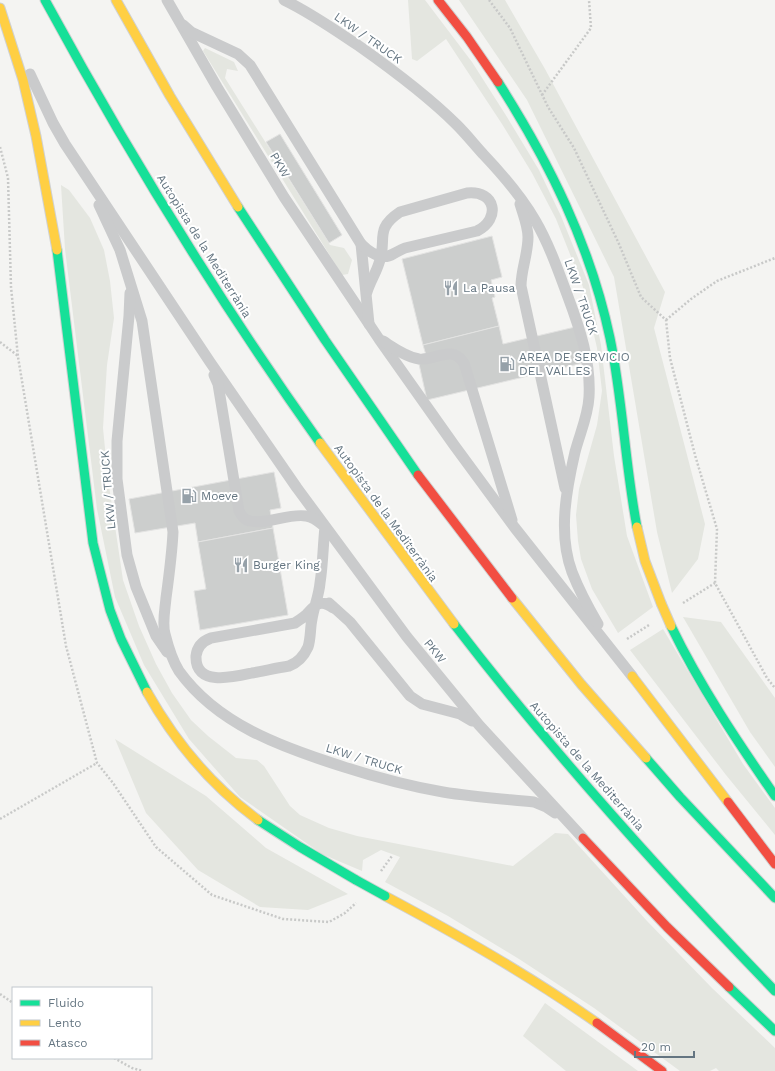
<svg xmlns="http://www.w3.org/2000/svg" width="775" height="1071" viewBox="0 0 775 1071" font-family="'Work Sans',sans-serif">
	<rect width="100%" height="100%" fill="#f4f4f2"/>
	<g fill="#e4e6e0">
		<path d="M 408,0 L 425,0 L 472,62 L 507,117 L 539,170 L 561,216 L 589,285 L 601,345 L 614,456 L 627,536 L 653,607 L 618,633 L 592,589 L 581,559 L 578,541 L 576,515 L 579,489 L 597,425 L 602,391 L 597,348 L 583,287 L 556,219 L 532,173 L 502,124 L 446,39 L 417,61 L 412,59 Z"/>
		<path d="M 459,0 L 505,0 L 545,69 L 665,292 L 654,328 L 705,524 L 698,559 L 672,593 L 657,532 L 614,277 L 527,100 Z"/>
		<path d="M 205,48 L 234,62 L 238,71 L 227,69 L 225,78 L 330,245 L 344,248 L 352,260 L 348,274 L 342,275 L 203,51 Z"/>
		<path d="M 61,185 L 69,190 L 90,218 L 104,250 L 110,281 L 114,318 L 107,365 L 103,428 L 108,479 L 123,580 L 139,626 L 156,664 L 172,693 L 191,720 L 208,736 L 236,758 L 257,760 L 264,766 L 290,806 L 300,815 L 329,828 L 357,836 L 513,866 L 555,833 L 568,834 L 647,921 L 712,988 L 775,1048 L 775,1071 L 719,1071 L 716,1068 L 710,1071 L 680,1071 L 594,1008 L 519,959 L 448,916 L 385,882 L 400,857 L 381,850 L 363,860 L 362,871 L 322,854 L 240,797 L 189,739 L 144,665 L 115,597 L 97,509 L 65,249 Z"/>
		<path d="M 683,617 L 721,622 L 775,698 L 775,767 L 750,732 Z"/>
		<path d="M 663,629 L 743,764 L 775,808 L 775,835 L 726,775 L 630,650 Z"/>
		<path d="M 115,739 L 206,796 L 266,848 L 348,894 L 308,910 L 260,907 L 198,870 L 146,813 Z"/>
		<path d="M 545,1003 L 638,1071 L 566,1071 L 523,1036 Z"/>
	</g>
	<g fill="#cccecd" stroke="#e3e3e2">
		<path d="M 280,134 L 342,235 L 329,243 L 266,142 Z"/>
		<path d="M 492,236 L 502,277 L 491,280 L 495,297 L 492,298 L 499,326 L 423,345 L 402,259 Z"/>
		<path d="M 499,326 L 503,344 L 575,327 L 583,363 L 427,400 L 419,364 L 428,362 L 423,345 Z"/>
		<path d="M 274,472 L 281,508 L 270,510 L 273,528 L 198,542 L 195,523 L 135,533 L 129,499 Z"/>
		<path d="M 273,528 L 288,615 L 200,630 L 194,591 L 206,589 L 198,542 Z"/>
	</g>
	<g fill="none" stroke-linecap="round" stroke-linejoin="round">
		<g stroke="#d0d1d1" stroke-width="11">
			<g id="fast">
				<path d="M 45,0 C 128,153 219,301 320,443"/>
				<path d="M 498,82 C 549,162 590,244 610,338 C 623,401 625,465 637,527"/>
				<path d="M 238,207 L 325,340 L 418,475"/>
				<path d="M 57,250 L 93,543 L 110,610 L 121,639 L 147,692"/>
				<path d="M 454,624 C 553,753 662,874 775,991"/>
				<path d="M 671,626 C 700,686 737,741 775,796"/>
				<path d="M 646,758 L 680,797 L 775,898"/>
				<path d="M 258,820 L 300,847 L 356,880"/>
				<path d="M 729,987 L 775,1031"/>
			</g>
		</g>
		<g stroke="#d0d1d1" stroke-width="11">
			<g id="slow">
				<path d="M 116,0 L 170,96 L 238,207"/>
				<path d="M 0,8 L 23,80 L 36,136 L 57,250"/>
				<path d="M 320,443 L 454,624"/>
				<path d="M 637,527 L 645,561 L 661,603"/>
				<path d="M 512,598 L 581,684 L 646,758"/>
				<path d="M 632,676 L 728,802"/>
				<path d="M 147,692 C 175,742 212,786 258,820"/>
				<path d="M 385,896 C 458,935 529,975 597,1023"/>
			</g>
		</g>
		<g stroke="#d0d1d1" stroke-width="11">
			<g id="jam">
				<path d="M 438,0 L 467,37 L 498,82"/>
				<path d="M 418,475 L 512,598"/>
				<path d="M 728,802 L 775,864"/>
				<path d="M 583,838 L 667,927 L 729,987"/>
				<path d="M 597,1023 L 662,1071"/>
			</g>
		</g>
		<g stroke="#c8c9c8" stroke-width="2.5" stroke-dasharray="2 2" stroke-linecap="butt">
			<path d="M 489,0 L 510,28 L 548,107 L 574,148 L 619,244 L 641,297 L 666,320 L 670,358 L 695,455 L 717,529 L 715,583 L 767,678 L 775,688"/>
			<path d="M 542,95 L 591,28 L 589,0"/>
			<path d="M 0,147 L 8,178 L 11,287 L 18,357 L 66,646 L 97,763 L 113,783 L 156,847 L 212,895 L 283,919 L 329,922 L 345,913 L 356,903"/>
			<path d="M 666,320 L 691,299 L 717,281 L 775,258"/>
			<path d="M 0,342 L 18,356"/>
			<path d="M 683,603 L 715,583"/>
			<path d="M 627,639 L 649,625"/>
			<path d="M 0,819 L 97,763"/>
			<path d="M 381,871 L 392,856"/>
			<path d="M 0,994 L 13,1003"/>
			<path d="M 114,1058 L 132,1068 L 143,1071"/>
		</g>
		<g stroke="#cacbcc" stroke-width="11">
			<path d="M 167,0 L 217,87 L 284,197 L 379,339 L 454,445 L 515,528 L 632,676"/>
			<path d="M 284,0 C 311,13 335,30 359,46 C 393,70 428,96 457,125 C 466,134 474,144 483,154 C 502,174 521,196 535,220 C 549,244 558,270 568,297 C 580,329 591,362 589,397 C 588,416 580,433 575,452 C 566,491 558,534 572,572 C 579,590 588,607 598,624"/>
			<path d="M 183,25 L 191,32 L 238,54 L 250,65 L 361,244 L 369,324"/>
			<path d="M 30,74 L 53,123 L 65,144 L 210,362 L 297,488 L 407,637 L 479,725 L 583,838"/>
			<path d="M 520,204 C 523,214 528,226 528,237 C 528,254 521,270 521,286 L 565,488"/>
			<path d="M 99,205 L 120,250 L 142,321 L 173,532 C 172,554 169,576 166,598 C 165,610 162,623 165,634 C 168,646 172,660 179,671 C 217,724 281,747 341,766 C 375,777 408,786 443,792 C 473,797 504,799 534,802 L 546,807 L 555,813"/>
			<path d="M 361,244 C 369,252 382,261 393,254 C 397,252 400,250 405,248 L 477,231 C 501,219 496,190 467,193 L 400,212 C 373,230 388,240 379,263 C 376,273 370,282 367,292"/>
			<path d="M 130,293 L 129,316 L 117,441 L 117,479 L 127,555 L 136,587 L 156,636 L 167,652"/>
			<path d="M 383,341 C 394,348 406,357 419,359 C 436,361 451,344 464,363 L 512,520"/>
			<path d="M 214,375 L 218,384 L 239,511 C 242,516 244,520 250,521 C 268,525 288,513 306,516 C 314,517 319,522 325,527 C 323,545 323,564 320,583 C 319,595 314,607 312,619 C 310,628 311,638 308,647 C 304,656 297,663 289,666 C 276,668 264,671 252,673 C 234,677 195,687 196,656 C 197,647 203,641 211,638 L 295,623 C 299,620 303,618 306,615 C 315,605 320,598 333,608"/>
			<path d="M 329,603 L 350,622 L 410,696 L 422,704 L 460,714 L 472,721"/>
		</g>
		<use href="#fast" stroke="#16e098" stroke-width="9"/>
		<use href="#slow" stroke="#ffcf43" stroke-width="9"/>
		<use href="#jam" stroke="#f24e42" stroke-width="9"/>
		<g stroke="#d0d1d1" stroke-width="11" stroke-linecap="butt">
			<path id="fast-bridge" d="M 356,880 L 385,896"/>
		</g>
		<g stroke="#d0d1d1" stroke-width="11" stroke-linecap="butt">
			<path id="slow-bridge" d="M 661,603 L 671,626"/>
		</g>
		<use href="#fast-bridge" stroke="#16e098" stroke-width="9"/>
		<use href="#slow-bridge" stroke="#ffcf43" stroke-width="9"/>
	</g>
	<defs>
		<g id="restaurant-bare" transform="scale(1.2)"><path d="M-5-6h1v4h1v-4h1v4h1v-4h1v5L-1.5 .5V6h-2V.5L-5-1ZM5-6V6H3V1.5H1.5Q1.5-4 5-6Z" fill="#96a1a9" stroke="#fff" stroke-width="2.5" paint-order="stroke"/></g>
		<g id="fuel-bare" transform="scale(1.2)"><path d="M-5.5-6h7V0h2V4h1.3V-2.5L3-4.5l.8-.8L6-3V5H2.5V1h-1V6h-7ZM-4.2-4.7v3.2H.2V-4.7Z" fill="#96a1a9" stroke="#fff" stroke-width="2.5" paint-order="stroke"/></g>
	</defs>
	<g fill-rule="evenodd">
		<use href="#restaurant-bare" x="451" y="288"/>
		<use href="#fuel-bare" x="507" y="364"/>
		<use href="#fuel-bare" x="189" y="496"/>
		<use href="#restaurant-bare" x="241" y="565"/>
	</g>
	<g text-anchor="middle" dominant-baseline="central" stroke-width="4" stroke-linejoin="round" paint-order="stroke">
		<g font-size="12" fill="#647581" stroke="#fff">
			<text transform="translate(368 38) rotate(35)">LKW / TRUCK</text>
			<text transform="translate(280 165) rotate(59)">PKW</text>
			<text transform="translate(204 246) rotate(58)">Autopista de la Mediterrània</text>
			<text transform="translate(581 297) rotate(71)">LKW / TRUCK</text>
			<text transform="translate(108 490) rotate(-95)">LKW / TRUCK</text>
			<text transform="translate(386 513) rotate(54)">Autopista de la Mediterrània</text>
			<text transform="translate(435 651) rotate(51)">PKW</text>
			<text transform="translate(364 759) rotate(17)">LKW / TRUCK</text>
			<text transform="translate(587 766) rotate(49)">Autopista de la Mediterrània</text>
		</g>
		<g font-size="12" fill="#647581" stroke="#fff" text-anchor="start">
			<text x="463" y="288">La Pausa</text>
			<text x="519" y="357">AREA DE SERVICIO<tspan x="519" dy="14">DEL VALLES</tspan></text>
			<text x="201" y="496">Moeve</text>
			<text x="253" y="565">Burger King</text>
		</g>
	</g>
	<rect x="12" y="987" width="140" height="72" fill="#ffffff" stroke="#c1c8cd"/>
	<rect x="20" y="1000" width="20" height="6" fill="#16e098" stroke="#c1c8cd"/>
	<text x="48" y="1007" font-size="12" fill="#647581">Fluido</text>
	<rect x="20" y="1020" width="20" height="6" fill="#ffcf43" stroke="#c1c8cd"/>
	<text x="48" y="1027" font-size="12" fill="#647581">Lento</text>
	<rect x="20" y="1040" width="20" height="6" fill="#f24e42" stroke="#c1c8cd"/>
	<text x="48" y="1047" font-size="12" fill="#647581">Atasco</text>
	<path d="M635 1051v6h59v-6" fill="none" stroke="#647581" stroke-width="2"/>
	<text x="641" y="1051" font-size="12" fill="#647581" stroke="#ffffff" stroke-width="3" paint-order="stroke">20 m</text>
</svg>
